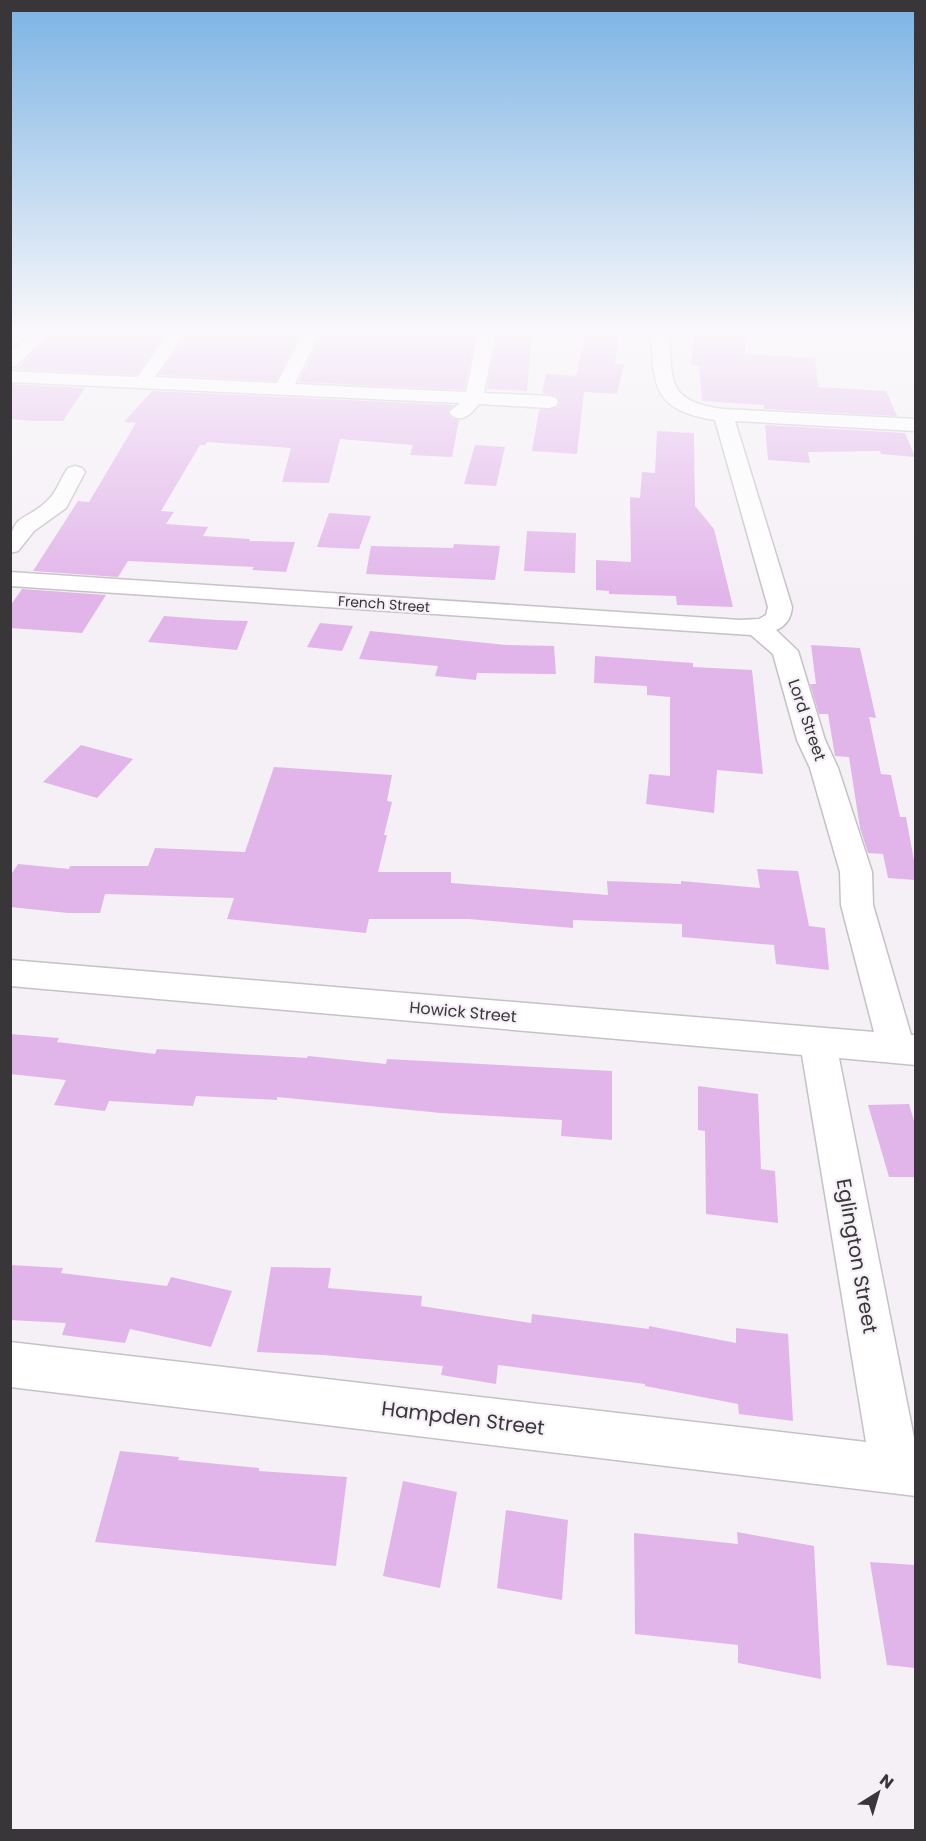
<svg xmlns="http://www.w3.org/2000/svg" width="926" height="1841" viewBox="0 0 926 1841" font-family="Poppins,sans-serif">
	<rect width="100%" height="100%" fill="#f5f0f6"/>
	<g fill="#e2b5ea">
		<path d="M 52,333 L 166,333 L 136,375 L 12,369 L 18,368 Z"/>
		<path d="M 188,333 L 300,333 L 276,381 L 159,375 Z"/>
		<path d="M 322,333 L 476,333 L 464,390 L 299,382 Z"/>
		<path d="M 498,333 L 532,333 L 527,391 L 487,389 Z"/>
		<path d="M 586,333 L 619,333 L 615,364 L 624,364 L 617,394 L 584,392 L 577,454 L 532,451 L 539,410 L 557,408 L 560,403 L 557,396 L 542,393 L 546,374 L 576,376 Z"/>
		<path d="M 694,333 L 745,336 L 745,354 L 815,358 L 818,387 L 886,391 L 897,416 L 764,409 L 764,405 L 702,401 L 699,366 L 691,365 Z"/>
		<path d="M 10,384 L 85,388 L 63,421 L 35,421 L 10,419 Z"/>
		<path d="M 152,391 L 454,405 L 447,412 L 452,418 L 459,420 L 452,457 L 410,455 L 413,445 L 340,439 L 329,483 L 282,482 L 291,448 L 207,442 L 205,445 L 200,445 L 161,511 L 174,512 L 166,524 L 208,527 L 203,536 L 250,539 L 249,541 L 295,542 L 286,572 L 252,570 L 254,567 L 128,561 L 118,577 L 33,571 L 78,501 L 89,502 L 136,423 L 124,422 Z"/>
		<path d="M 765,425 L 905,433 L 915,457 L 881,454 L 880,451 L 808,452 L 810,463 L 768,460 Z"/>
		<path d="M 657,431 L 694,433 L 695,506 L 714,529 L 733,607 L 677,605 L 676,596 L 609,594 L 609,591 L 596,590 L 596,560 L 631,562 L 630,497 L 640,498 L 642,472 L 655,473 Z"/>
		<path d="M 475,445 L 505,447 L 496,486 L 464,484 Z"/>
		<path d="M 329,513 L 371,516 L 359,549 L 317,547 Z"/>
		<path d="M 527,531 L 576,533 L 575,573 L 524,571 Z"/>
		<path d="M 454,544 L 500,546 L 495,580 L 366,574 L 371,546 L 453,548 Z"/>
		<path d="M 22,589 L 106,595 L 82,633 L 10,628 L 10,606 Z"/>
		<path d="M 164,616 L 216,620 L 248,621 L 237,650 L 148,642 Z"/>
		<path d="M 320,623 L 353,626 L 342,651 L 307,647 Z"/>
		<path d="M 370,631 L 506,645 L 554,646 L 556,674 L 477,673 L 476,680 L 435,676 L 438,666 L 359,659 Z"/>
		<path d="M 811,645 L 860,648 L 876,718 L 869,717 L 881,774 L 891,775 L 900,817 L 906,817 L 915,866 L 915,880 L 888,878 L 883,854 L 868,853 L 860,828 L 849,757 L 835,756 L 828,714 L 819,714 L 810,684 L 816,684 Z"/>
		<path d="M 595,656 L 693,663 L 693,667 L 752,670 L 763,774 L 717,770 L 714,813 L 646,804 L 649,774 L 670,776 L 670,697 L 647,695 L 647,686 L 594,683 Z"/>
		<path d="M 81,745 L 133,759 L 97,798 L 43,782 Z"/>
		<path d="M 274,767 L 392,775 L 387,801 L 392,802 L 384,835 L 387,835 L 378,872 L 451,872 L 451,883 L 608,895 L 607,881 L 681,884 L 681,881 L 760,888 L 757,869 L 798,871 L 809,926 L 825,928 L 829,970 L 776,964 L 774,945 L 682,937 L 682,924 L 573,920 L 573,928 L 468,919 L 369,919 L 366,933 L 227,919 L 234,898 L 105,894 L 100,913 L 68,913 L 10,907 L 10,876 L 18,864 L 69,869 L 70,866 L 148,866 L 155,848 L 245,852 Z"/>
		<path d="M 10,1034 L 59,1038 L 57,1042 L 155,1054 L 157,1049 L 307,1058 L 308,1056 L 386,1064 L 387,1059 L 612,1071 L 612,1140 L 561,1136 L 562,1120 L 441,1113 L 277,1097 L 277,1100 L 196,1096 L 193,1106 L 109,1101 L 105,1111 L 54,1105 L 66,1080 L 10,1074 Z"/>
		<path d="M 698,1086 L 758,1094 L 761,1169 L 775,1171 L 778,1223 L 706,1214 L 705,1131 L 698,1130 Z"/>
		<path d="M 909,1104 L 915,1124 L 915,1177 L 889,1177 L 868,1105 Z"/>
		<path d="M 10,1265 L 63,1268 L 61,1273 L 167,1286 L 171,1277 L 232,1291 L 211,1347 L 130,1329 L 125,1343 L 62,1335 L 66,1323 L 10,1320 Z"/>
		<path d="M 271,1267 L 331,1268 L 328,1288 L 422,1296 L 421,1306 L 531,1323 L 532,1314 L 649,1329 L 649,1326 L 736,1343 L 736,1328 L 788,1334 L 793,1421 L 739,1414 L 738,1404 L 645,1386 L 645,1384 L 498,1365 L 496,1384 L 441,1375 L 443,1366 L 323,1355 L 257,1352 Z"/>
		<path d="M 120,1451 L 179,1457 L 178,1460 L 259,1468 L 259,1471 L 347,1477 L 336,1566 L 95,1542 Z"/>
		<path d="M 403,1481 L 457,1492 L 440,1588 L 383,1576 Z"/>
		<path d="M 506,1510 L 568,1520 L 562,1600 L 497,1588 Z"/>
		<path d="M 737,1532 L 814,1546 L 821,1679 L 738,1663 L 738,1645 L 635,1634 L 634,1533 L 738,1544 Z"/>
		<path d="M 870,1562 L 915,1565 L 915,1668 L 887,1665 Z"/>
	</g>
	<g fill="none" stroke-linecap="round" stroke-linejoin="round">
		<g stroke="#c6c1c7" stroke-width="3">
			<g id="minor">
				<path d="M 32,333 L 50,333 L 16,366 L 10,367 L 10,352 Z"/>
				<path d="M 169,333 L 186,333 L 155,377 L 277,383 L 303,333 L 320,333 L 295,384 L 466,392 L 478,333 L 496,333 L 484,393 L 549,396 L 556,398 L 558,402 L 556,406 L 549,408 L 479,404 C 471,414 460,426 449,412 L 460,403 L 10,382 L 10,371 L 137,377 Z"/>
				<path d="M 651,333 L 669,333 C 672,383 667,401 723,409 L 916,419 L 916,431 L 735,421 L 792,607 C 791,618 786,626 776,630 L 798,651 L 825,740 L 838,768 L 872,872 L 873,905 L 911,1035 L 916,1035 L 916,1065 L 839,1058 L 916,1448 L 916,1496 L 10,1387 L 10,1342 L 866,1442 L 802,1055 L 10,986 L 10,960 L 874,1032 L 841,905 L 840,872 L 810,768 L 797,740 L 773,654 L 751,635 L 10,586 L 10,572 L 740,620 L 759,619 L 766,615 L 768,607 L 715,420 C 653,410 654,388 651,333 Z"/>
				<path d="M 75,466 L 82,468 L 85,472 L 66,508 L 34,531 L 18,551 L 10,553 C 10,511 24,524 48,500 C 57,492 61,477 68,468 Z"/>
			</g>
		</g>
		<use href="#minor" fill="#fff" fill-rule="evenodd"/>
	</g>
	<linearGradient id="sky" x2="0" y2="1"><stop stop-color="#7bb3e4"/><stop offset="0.56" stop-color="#faf8fb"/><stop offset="1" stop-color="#faf8fb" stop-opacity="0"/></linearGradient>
	<rect width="926" height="591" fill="url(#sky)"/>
	<g text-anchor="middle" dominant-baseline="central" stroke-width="4.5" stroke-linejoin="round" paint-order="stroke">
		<g font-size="14" fill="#383639" stroke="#f5f0f6">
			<text transform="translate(384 604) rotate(4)">French Street</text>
		</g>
		<g font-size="16" fill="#383639" stroke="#f5f0f6">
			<text transform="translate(807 720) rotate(71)">Lord Street</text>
			<text transform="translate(463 1012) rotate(5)">Howick Street</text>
		</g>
		<g font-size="20" fill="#383639" stroke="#f5f0f6">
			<text transform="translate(857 1256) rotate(80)">Eglington Street</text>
			<text transform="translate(463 1418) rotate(7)">Hampden Street</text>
		</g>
	</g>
	<rect width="926" height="1841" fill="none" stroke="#383639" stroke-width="24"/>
	<g transform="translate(878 1793) rotate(37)" stroke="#f5f0f6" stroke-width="4.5" paint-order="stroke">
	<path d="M0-4.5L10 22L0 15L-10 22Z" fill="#383639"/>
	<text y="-9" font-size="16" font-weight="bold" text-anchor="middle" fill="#383639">N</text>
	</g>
</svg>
